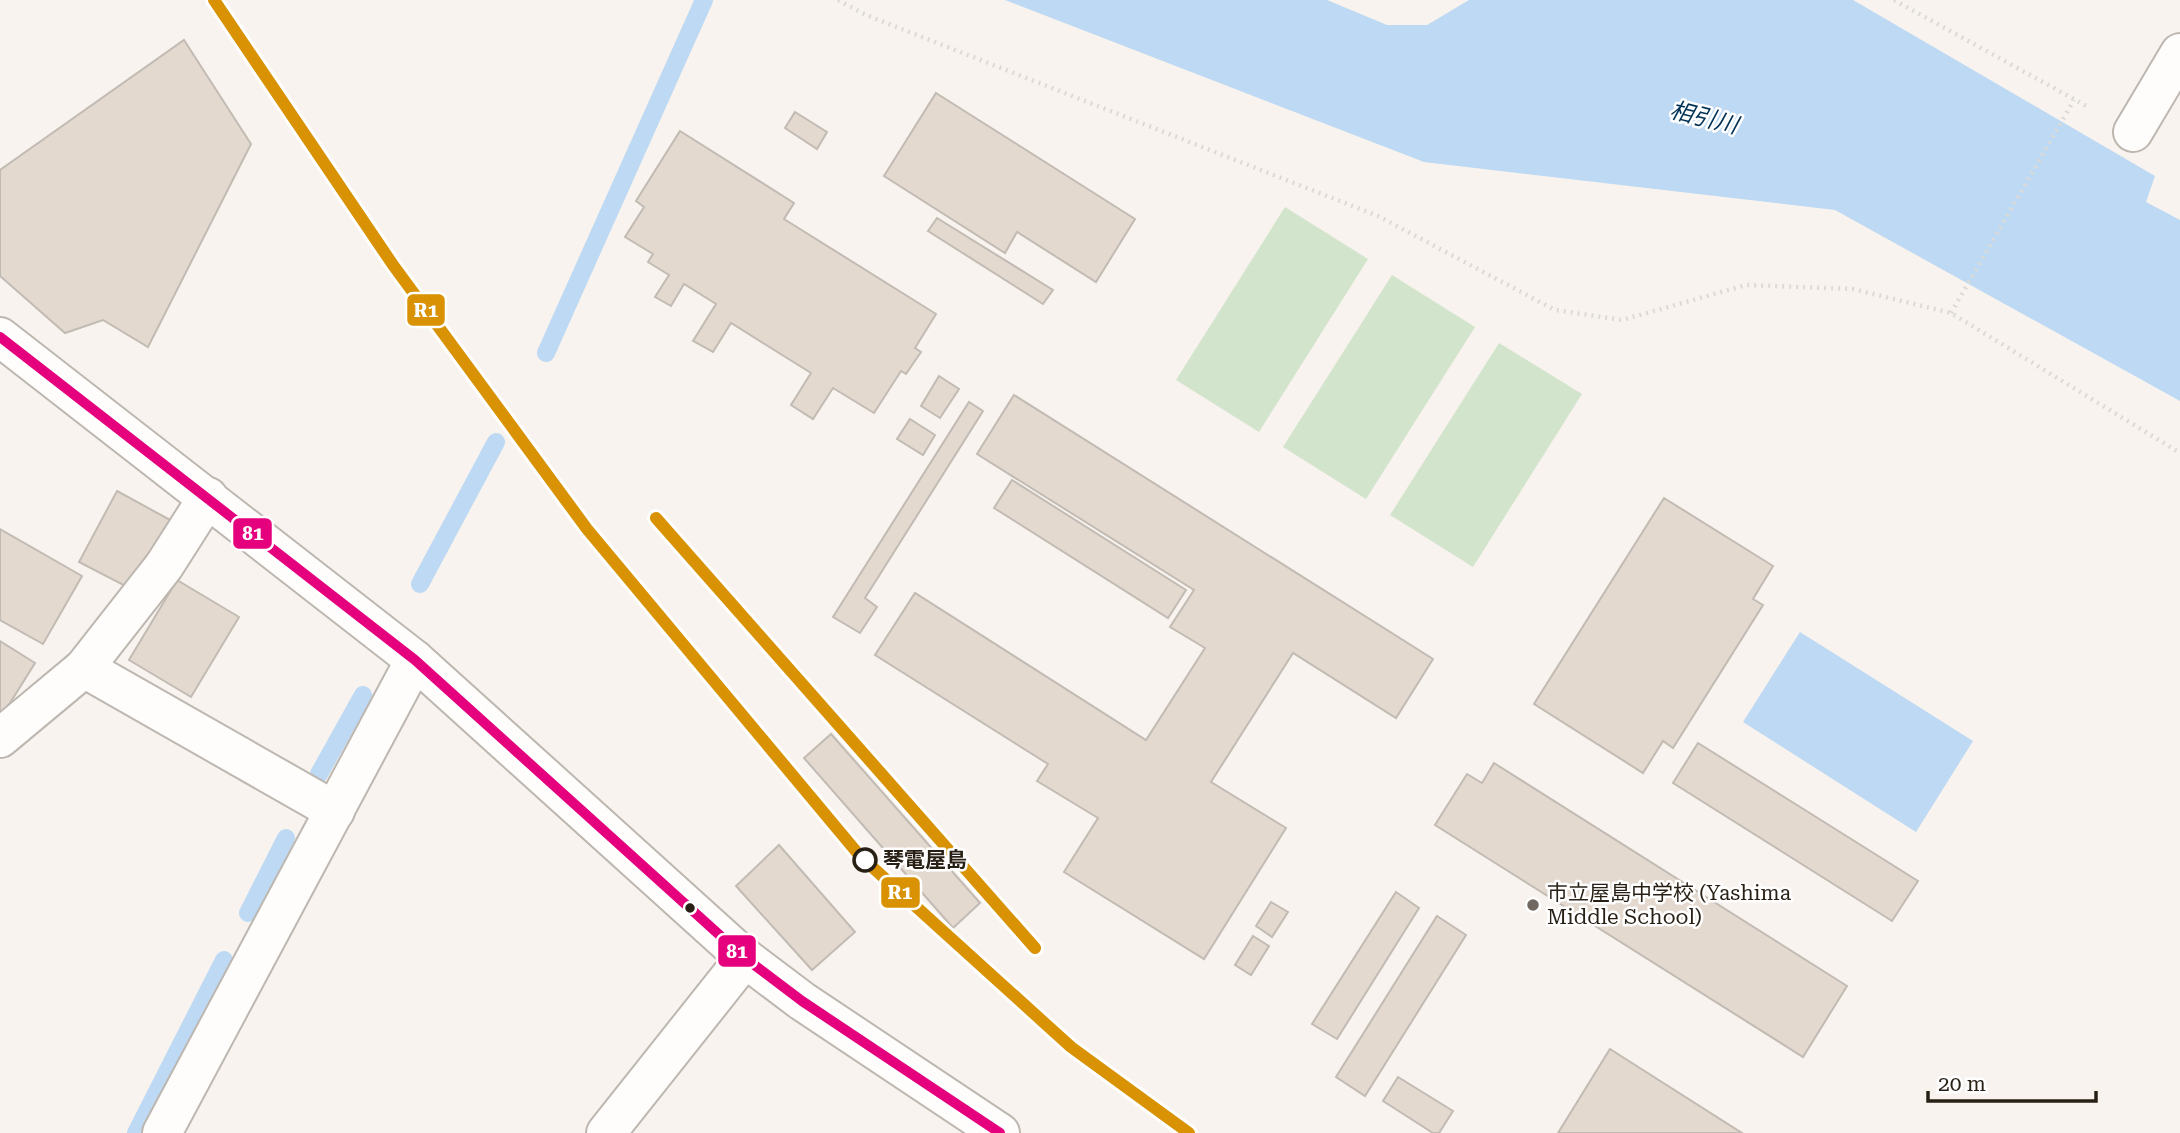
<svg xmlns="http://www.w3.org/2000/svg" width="2180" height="1133" viewBox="0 0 2180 1133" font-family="'Roboto Serif','Noto Sans JP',serif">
	<rect width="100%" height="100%" fill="#f8f3ee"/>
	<g fill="#d3e4cc">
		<path d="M 1285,207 L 1368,259 L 1259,432 L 1176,380 Z"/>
		<path d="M 1392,275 L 1475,327 L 1366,499 L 1283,447 Z"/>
		<path d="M 1499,343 L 1582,394 L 1473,567 L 1390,515 Z"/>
	</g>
	<g fill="#bdd9f3">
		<path d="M 1005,0 L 1327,0 L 1387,25 L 1427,25 L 1469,0 L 1853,0 L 2155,176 L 2146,202 L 2180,220 L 2180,401 L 1835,210 L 1424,162 Z"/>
		<path d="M 1800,632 L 1973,741 L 1916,832 L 1743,722 Z"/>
	</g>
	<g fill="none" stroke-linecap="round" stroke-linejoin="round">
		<g stroke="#bdd9f3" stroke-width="18">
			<path d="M 546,353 L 704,0"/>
			<path d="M 420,584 L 496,442"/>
			<path d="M 319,774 L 363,695"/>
			<path d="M 248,913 L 286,838"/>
			<path d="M 136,1133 L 224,960"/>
		</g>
	</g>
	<g fill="#e4d9cf" stroke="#c2bbb4" stroke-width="2">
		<path d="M 184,40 L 251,144 L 148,347 L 103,320 L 65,333 L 0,276 L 0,170 Z"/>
		<path d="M 936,93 L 1135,219 L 1096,282 L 1017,232 L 1005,253 L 884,176 Z"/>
		<path d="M 795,112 L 827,132 L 817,149 L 785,128 Z"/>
		<path d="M 680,131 L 794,203 L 784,219 L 936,314 L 915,348 L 921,352 L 906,374 L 901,371 L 874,413 L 833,388 L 813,419 L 791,405 L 811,373 L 731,323 L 713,352 L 693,341 L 716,304 L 684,284 L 671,306 L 655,297 L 669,275 L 648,262 L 653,254 L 625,237 L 644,207 L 636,201 Z"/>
		<path d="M 937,218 L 1053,290 L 1043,304 L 928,231 Z"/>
		<path d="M 939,376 L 959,389 L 940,418 L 921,406 Z"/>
		<path d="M 1014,395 L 1433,659 L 1396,718 L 1293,653 L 1211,782 L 1286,828 L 1204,959 L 1064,872 L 1098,818 L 1037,781 L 1048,764 L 875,655 L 915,593 L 1146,740 L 1205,648 L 1170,627 L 1194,590 L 977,454 Z"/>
		<path d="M 969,402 L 983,411 L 865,598 L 877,607 L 860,633 L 833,617 Z"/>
		<path d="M 910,419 L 935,435 L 923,455 L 897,439 Z"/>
		<path d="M 1012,480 L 1186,590 L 1168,618 L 994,508 Z"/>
		<path d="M 117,491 L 172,521 L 135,591 L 79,562 Z"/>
		<path d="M 1664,498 L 1773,566 L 1753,599 L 1763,605 L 1673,748 L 1663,741 L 1643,773 L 1534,704 Z"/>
		<path d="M 0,529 L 82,576 L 43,644 L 0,620 Z"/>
		<path d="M 177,580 L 239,617 L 191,697 L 129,660 Z"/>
		<path d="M 0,641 L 35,663 L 0,719 Z"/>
		<path d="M 831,734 L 980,903 L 953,928 L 804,758 Z"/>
		<path d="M 1698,743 L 1918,881 L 1892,921 L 1673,783 Z"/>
		<path d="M 1494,763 L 1847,986 L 1803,1057 L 1435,825 L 1467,774 L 1482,783 Z"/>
		<path d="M 779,845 L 855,932 L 812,970 L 736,886 Z"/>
		<path d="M 1396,892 L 1419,908 L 1337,1039 L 1312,1024 Z"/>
		<path d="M 1271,902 L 1288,912 L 1272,937 L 1256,926 Z"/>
		<path d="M 1437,916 L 1466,935 L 1365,1096 L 1336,1077 Z"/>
		<path d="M 1253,936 L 1269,946 L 1251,975 L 1235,965 Z"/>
		<path d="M 1610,1049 L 1742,1133 L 1558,1133 Z"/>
		<path d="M 1398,1077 L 1453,1111 L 1439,1133 L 1433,1133 L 1383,1101 Z"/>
	</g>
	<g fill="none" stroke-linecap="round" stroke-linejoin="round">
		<g stroke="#bdb7b0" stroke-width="42">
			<g id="minor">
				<path d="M 2133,132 L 2180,53"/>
				<path d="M 0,337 L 415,660 L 745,958 L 802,1001 L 1000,1133"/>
				<path d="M 84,668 L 335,811"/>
				<path d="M 0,738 L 84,668 L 164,566 L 208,497"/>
				<path d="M 162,1133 L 415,660"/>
				<path d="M 606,1133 L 745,958"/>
			</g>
		</g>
		<g stroke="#dbdad7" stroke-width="4.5" stroke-dasharray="2 5" stroke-linecap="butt">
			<path d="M 838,0 L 866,15 L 1378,216 L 1555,310 L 1622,320 L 1746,285 L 1853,289 L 1951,313 L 2180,453"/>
			<path d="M 1894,0 L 2090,108"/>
			<path d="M 1951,313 L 2074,100"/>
		</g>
		<use href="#minor" stroke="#fefdfc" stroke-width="38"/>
		<g stroke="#fff" stroke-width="16">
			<path id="bus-1" d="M 0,337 L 415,660 L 745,958 L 802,1001 L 1000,1133"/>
		</g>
		<use href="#bus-1" stroke="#e5007d" stroke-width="10"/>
		<g stroke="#fff" stroke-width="18">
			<g id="rail-1">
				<path d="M 214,0 L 393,265 L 587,529 L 860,856 L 1071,1047 L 1189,1133"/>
				<path d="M 656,518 L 1035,948"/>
			</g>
		</g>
		<use href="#rail-1" stroke="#d89203" stroke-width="12"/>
	</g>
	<circle fill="#fff" stroke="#281f15" stroke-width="3.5" cx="865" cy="860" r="11"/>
	<circle fill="#716961" stroke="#fff" stroke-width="2.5" cx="1533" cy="905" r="7"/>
	<circle fill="#281f15" stroke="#fff" stroke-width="2.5" cx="690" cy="908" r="6"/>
	<g text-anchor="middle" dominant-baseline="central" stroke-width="5" stroke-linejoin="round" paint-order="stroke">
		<g font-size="21" font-weight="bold" fill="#281f15" stroke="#fff" text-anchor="start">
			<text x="883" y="860">琴電屋島</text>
		</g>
		<g font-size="21" fill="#281f15" stroke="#fff" text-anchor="start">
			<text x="1547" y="893">市立屋島中学校 (Yashima<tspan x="1547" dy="24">Middle School)</tspan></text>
		</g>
		<g font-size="23" font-style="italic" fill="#003255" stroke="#fff">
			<text transform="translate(1704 118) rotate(14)">相引川</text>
		</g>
	</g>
	<g stroke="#fff" stroke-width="2.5">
		<rect x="406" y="293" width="40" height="34" rx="7" fill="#d89203"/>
		<rect x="232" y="517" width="41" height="33" rx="7" fill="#e5007d"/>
		<rect x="880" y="876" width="41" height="33" rx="7" fill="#d89203"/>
		<rect x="717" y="934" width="40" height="34" rx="7" fill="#e5007d"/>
	</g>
	<g font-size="19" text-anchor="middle" font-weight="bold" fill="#fff">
		<text x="426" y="317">R1</text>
		<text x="253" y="540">81</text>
		<text x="900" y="899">R1</text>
		<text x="737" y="958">81</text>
	</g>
	<path d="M1928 1091v10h168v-10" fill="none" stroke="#281f15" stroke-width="3.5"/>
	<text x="1938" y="1091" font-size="21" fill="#281f15" stroke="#ffffff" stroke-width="5" paint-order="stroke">20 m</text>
</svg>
